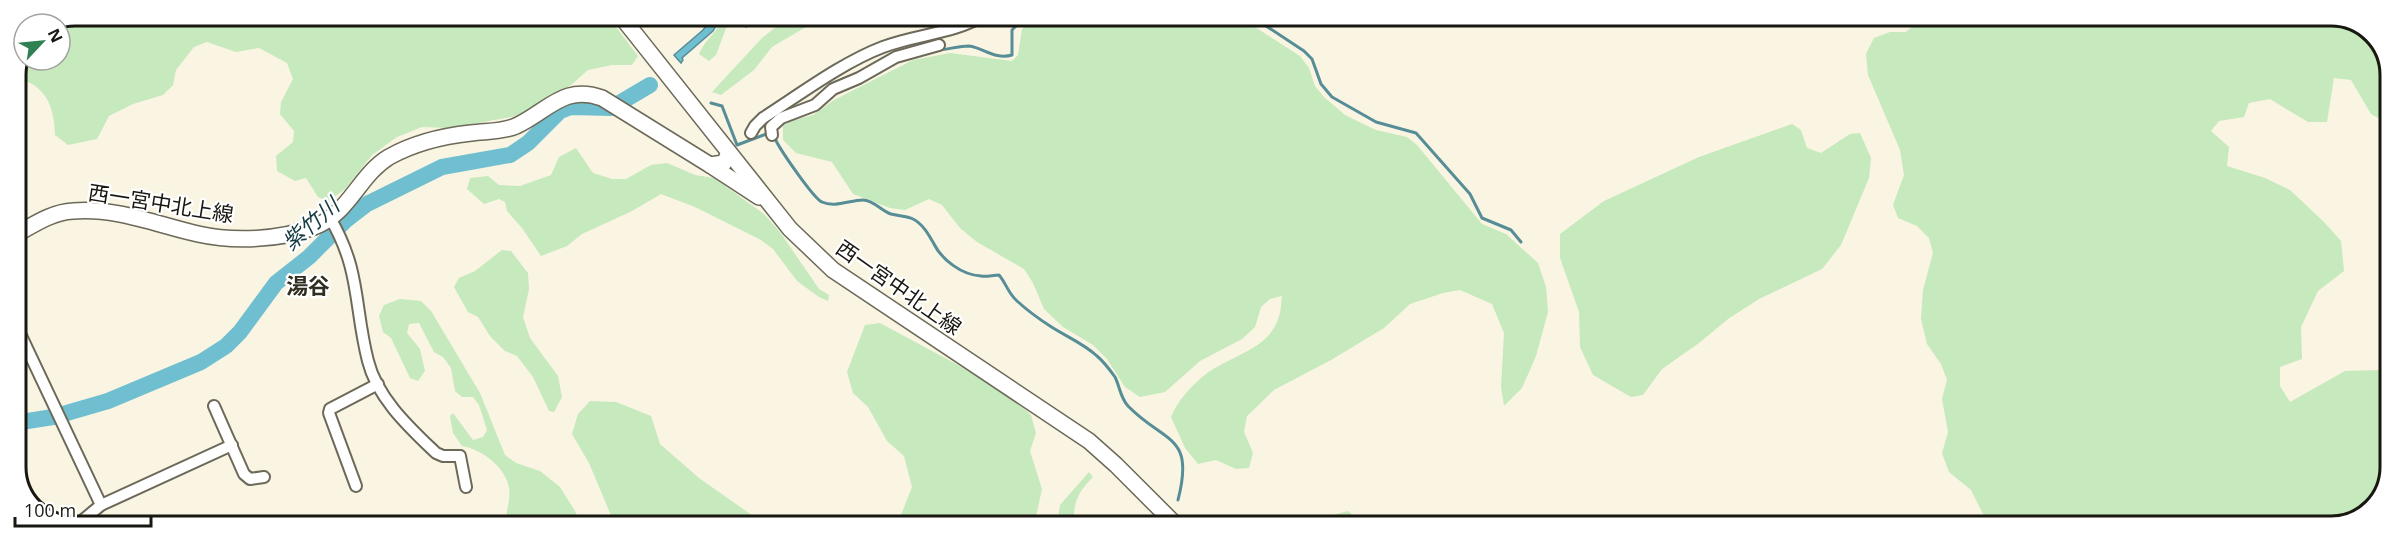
<svg xmlns="http://www.w3.org/2000/svg" width="2406" height="541" viewBox="0 0 2406 541" font-family="'Open Sans','Noto Sans JP',sans-serif">
	<rect width="100%" height="100%" fill="#f9f5e2"/>
	<g fill="#c6e9bd">
		<path d="M 75,15 L 607,15 L 638,56 L 632,65 L 612,65 L 588,70 L 571,85 L 534,109 L 512,117 L 449,128 L 422,127 L 397,137 L 372,155 L 345,189 L 329,201 L 318,197 L 306,178 L 295,181 L 277,171 L 276,156 L 293,142 L 294,131 L 280,114 L 281,102 L 293,79 L 287,63 L 259,48 L 236,52 L 207,42 L 194,47 L 176,70 L 173,85 L 163,95 L 133,104 L 109,116 L 97,139 L 68,145 L 55,135 C 54,106 46,84 15,78 L 15,74 L 24,53 L 24,60 L 60,60 L 60,24 L 53,24 Z"/>
		<path d="M 725,15 L 731,15 L 716,55 L 709,61 L 699,54 C 705,39 719,31 725,15 Z"/>
		<path d="M 791,15 L 838,15 L 811,24 L 772,47 L 754,70 L 721,95 L 712,92 L 762,38 Z"/>
		<path d="M 1037,16 L 1216,16 L 1255,27 L 1300,56 L 1309,68 L 1315,86 L 1324,97 L 1345,115 L 1376,130 L 1407,137 L 1417,145 L 1482,224 L 1506,234 L 1538,263 L 1546,287 L 1548,312 L 1536,356 L 1522,388 L 1504,406 L 1501,387 L 1504,333 L 1492,304 L 1460,290 L 1443,293 L 1410,304 L 1384,328 L 1331,360 L 1274,390 L 1247,416 L 1244,432 L 1253,453 L 1249,468 L 1236,469 L 1216,460 L 1198,464 L 1185,448 L 1171,417 C 1178,400 1191,386 1206,374 C 1229,356 1268,350 1278,319 C 1281,313 1281,303 1282,296 L 1270,299 L 1261,307 L 1255,327 L 1242,339 L 1200,361 L 1165,392 L 1140,397 L 1125,387 L 1107,359 L 1093,345 L 1063,327 L 1044,309 L 1033,283 L 1024,269 L 977,242 L 960,228 L 942,205 L 929,199 L 905,210 L 890,208 L 853,194 L 832,162 L 796,153 L 783,140 L 783,126 L 791,121 L 813,115 L 834,100 L 913,60 L 950,53 L 1012,61 L 1018,55 L 1022,29 Z"/>
		<path d="M 1917,16 L 2343,16 L 2376,35 L 2391,67 L 2390,125 L 2371,114 L 2351,80 L 2334,78 L 2327,122 L 2308,122 L 2270,99 L 2249,103 L 2244,117 L 2219,121 L 2211,131 L 2229,147 L 2227,166 L 2265,178 L 2290,190 L 2324,222 L 2341,241 L 2344,271 L 2318,291 L 2301,327 L 2302,359 L 2280,367 L 2280,386 L 2290,402 L 2345,371 L 2379,370 L 2390,379 L 2390,478 L 2370,511 L 2332,526 L 1985,526 L 1984,516 L 1971,490 L 1949,472 L 1942,453 L 1948,432 L 1942,399 L 1947,380 L 1941,364 L 1927,344 L 1921,319 L 1923,290 L 1933,253 L 1929,238 L 1917,226 L 1898,218 L 1893,205 L 1904,175 L 1900,150 L 1868,75 L 1866,54 L 1874,38 L 1890,32 L 1906,32 L 1915,24 Z"/>
		<path d="M 1792,124 L 1801,130 L 1807,148 L 1821,153 L 1850,134 L 1860,133 L 1871,158 L 1869,178 L 1841,245 L 1822,269 L 1759,299 L 1728,319 L 1699,343 L 1662,369 L 1643,395 L 1631,397 L 1593,375 L 1580,347 L 1579,312 L 1560,258 L 1560,234 L 1604,201 L 1699,157 Z"/>
		<path d="M 576,148 L 593,173 L 612,179 L 626,179 L 651,165 L 667,163 L 695,175 L 714,178 L 764,214 L 780,232 L 819,289 L 829,295 L 828,301 L 819,297 L 797,281 L 773,249 L 761,240 L 695,207 L 661,194 L 632,211 L 582,234 L 567,246 L 541,256 L 522,228 L 507,211 L 505,202 L 499,199 L 484,204 L 467,189 L 470,178 L 488,176 L 499,185 L 520,186 L 551,175 L 559,157 Z"/>
		<path d="M 502,250 L 511,251 L 528,273 L 529,289 L 523,317 L 530,338 L 558,376 L 562,397 L 554,412 L 549,411 L 533,377 L 517,356 L 505,351 L 490,336 L 478,317 L 468,312 L 454,287 L 459,278 L 475,271 Z"/>
		<path d="M 400,299 L 421,301 L 431,311 L 480,393 L 505,455 L 516,463 L 540,471 L 560,487 L 575,511 L 581,525 L 501,525 L 506,522 C 506,511 511,498 509,488 C 506,467 481,449 462,446 L 453,433 L 450,416 L 453,413 L 473,440 L 483,437 L 487,430 L 479,405 L 473,397 L 462,397 L 455,391 L 451,368 L 443,357 L 434,352 L 419,323 L 409,324 L 407,333 L 420,349 L 425,371 L 418,381 L 410,378 L 391,338 L 383,332 L 379,316 L 384,305 Z"/>
		<path d="M 880,323 L 958,365 L 1011,397 L 1031,415 L 1036,433 L 1030,451 L 1042,489 L 1035,521 L 1036,525 L 897,525 L 912,487 L 904,456 L 887,441 L 868,407 L 853,393 L 847,372 L 865,325 Z"/>
		<path d="M 590,401 L 616,402 L 651,416 L 660,444 L 699,478 L 753,516 L 771,525 L 615,525 L 589,463 L 572,434 L 578,414 Z"/>
		<path d="M 1089,472 L 1093,477 C 1077,493 1073,503 1074,525 L 1057,525 L 1060,505 Z"/>
		<path d="M 1348,511 L 1364,525 L 1332,525 L 1333,515 Z"/>
	</g>
	<g fill="#70bfd1" stroke="#568d97" stroke-width="1.5">
		<path d="M 714,15 L 722,15 L 713,31 L 682,58 L 683,60 L 681,63 L 674,55 L 703,30 Z"/>
		<path d="M 739,15 L 761,15 L 746,27 L 736,23 Z"/>
	</g>
	<g fill="none" stroke-linecap="round" stroke-linejoin="round">
		<g stroke="#568d97" stroke-width="3">
			<path d="M 1254,18 L 1304,51 L 1312,59 L 1321,84 L 1332,97 L 1376,122 L 1416,133 L 1470,194 L 1482,218 L 1511,230 L 1521,242"/>
			<path d="M 939,50 C 949,49 960,46 969,46 C 984,48 995,60 1012,55 L 1012,30 L 1026,16"/>
			<path d="M 711,103 L 722,106 L 737,145 L 769,133"/>
			<path d="M 775,130 L 786,121"/>
			<path d="M 774,136 C 777,146 814,199 822,202 C 835,208 850,200 863,200 C 873,200 882,211 891,214 C 898,216 907,216 913,219 C 923,224 929,235 934,244 C 942,260 962,275 981,276 C 987,277 993,275 999,275 C 1006,283 1008,293 1017,301 C 1027,310 1039,319 1050,326 C 1065,336 1083,343 1097,356 C 1103,361 1110,370 1115,377 C 1120,387 1120,397 1128,406 C 1165,444 1195,434 1178,500"/>
		</g>
		<path stroke="#70bfd1" stroke-width="16" d="M 15,423 L 53,417 L 108,401 L 201,362 L 226,346 L 240,332 L 276,283 L 309,257 L 345,221 L 367,204 L 442,167 L 510,155 L 528,143 L 560,111 L 571,107 L 611,108 L 650,85"/>
		<g stroke="#6c6959" stroke-width="14">
			<g id="street">
				<path d="M 2355,23 L 2368,35 L 2377,37"/>
				<path d="M 751,133 L 755,126 L 763,118 C 799,95 843,62 883,47 C 917,34 953,34 985,15"/>
				<path d="M 772,135 L 771,127 L 781,118 L 815,105 L 833,89 L 859,78 L 896,57 L 939,45"/>
				<path d="M 330,218 C 361,270 354,307 368,361 C 377,398 410,428 436,453 L 443,456 L 460,456 L 466,487"/>
				<path d="M 15,323 L 101,505"/>
				<path d="M 214,406 L 244,474 L 250,479 L 264,477"/>
				<path d="M 356,486 L 329,413 L 330,409 L 378,384"/>
				<path d="M 77,525 L 101,505 L 232,445"/>
			</g>
		</g>
		<g stroke="#6c6959" stroke-width="18">
			<g id="secondary">
				<path d="M 620,15 L 790,229 L 833,270 L 1089,441 L 1116,465 L 1176,525"/>
				<path d="M 710,165 L 759,197"/>
				<path d="M 15,235 C 33,225 52,212 73,211 C 115,207 158,225 198,234 C 234,242 280,240 314,227 C 349,214 359,175 389,157 C 414,143 443,136 471,133 C 487,131 502,132 516,126 C 548,111 564,84 602,98 L 710,165 L 724,163 L 729,153"/>
			</g>
		</g>
		<use href="#street" stroke="#fff" stroke-width="10"/>
		<use href="#secondary" stroke="#fff" stroke-width="15"/>
	</g>
	<g text-anchor="middle" dominant-baseline="central" stroke-width="4.5" stroke-linejoin="round" paint-order="stroke">
		<g font-size="21" fill="#181710" stroke="#fff">
			<text transform="translate(161 203) rotate(9)">西一宮中北上線</text>
			<text transform="translate(899 287) rotate(35)">西一宮中北上線</text>
		</g>
		<g font-size="22" font-style="italic" fill="#143a42" stroke="#fff">
			<text transform="translate(310 223) rotate(-41)">紫竹川</text>
		</g>
		<g font-size="22" font-weight="bold" fill="#312e20" stroke="#fff">
			<text x="308" y="285">湯谷</text>
		</g>
	</g>
	<path d="M0 0H2406V541H0ZM75 26H2331A49 49 0 0 1 2380 75V467A49 49 0 0 1 2331 516H75A49 49 0 0 1 26 467V75A49 49 0 0 1 75 26Z" fill="#fff" fill-rule="evenodd"/>
	<path fill="none" stroke="#181710" stroke-width="3" d="M75 26H2331A49 49 0 0 1 2380 75V467A49 49 0 0 1 2331 516H75A49 49 0 0 1 26 467V75A49 49 0 0 1 75 26Z"/>
	<g transform="translate(42 42) rotate(64)"><circle r="28" fill="#ffffff" stroke="#a3a29f" stroke-width="1.5"/>
	<path d="M0-4.5L10 22L0 15L-10 22Z" fill="#2e8153"/>
	<text y="-9" font-size="16" font-weight="bold" text-anchor="middle" fill="#181710">N</text>
	</g>
	<path d="M15 517v9h136v-9" fill="none" stroke="#181710" stroke-width="3"/>
	<text x="24" y="517" font-size="18" fill="#181710" stroke="#ffffff" stroke-width="4.5" paint-order="stroke">100 m</text>
</svg>
